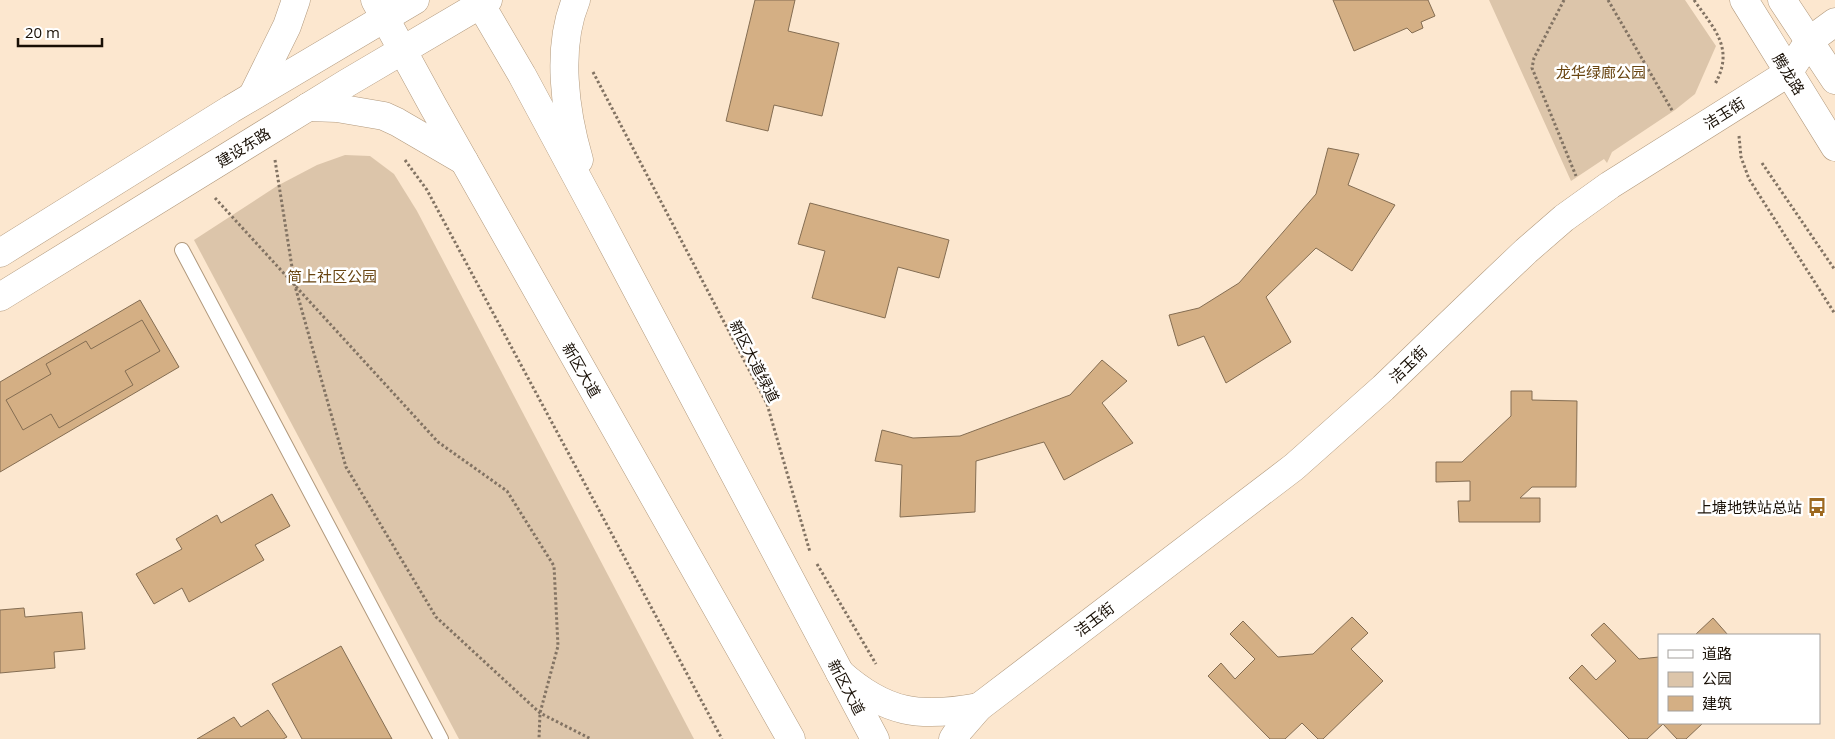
<svg xmlns="http://www.w3.org/2000/svg" width="1835" height="739" viewBox="0 0 1835 739" font-family="'Open Sans','Noto Sans SC',sans-serif">
	<rect width="100%" height="100%" fill="#fce7cf"/>
	<g fill="#dcc5aa">
		<path d="M 1489,0 L 1685,0 L 1716,46 L 1695,94 L 1675,110 L 1612,152 L 1607,163 L 1604,159 L 1571,181 Z"/>
		<path d="M 345,155 L 370,156 L 394,174 L 417,211 L 694,739 L 459,739 L 194,240 L 277,186 L 317,165 Z"/>
	</g>
	<g fill="#d4af84" stroke="#846d52">
		<path d="M 755,0 L 795,0 L 788,31 L 839,43 L 822,116 L 774,105 L 768,131 L 726,121 Z"/>
		<path d="M 1333,0 L 1428,0 L 1435,16 L 1421,22 L 1423,28 L 1412,33 L 1407,28 L 1354,51 Z"/>
		<path d="M 1328,148 L 1359,154 L 1348,185 L 1395,205 L 1352,271 L 1316,248 L 1266,297 L 1291,342 L 1226,383 L 1204,336 L 1178,346 L 1169,315 L 1199,308 L 1239,283 L 1316,194 Z"/>
		<path d="M 810,203 L 949,240 L 939,278 L 898,267 L 885,318 L 812,298 L 825,251 L 798,244 Z"/>
		<path d="M 140,300 L 179,367 L 0,472 L 0,382 Z"/>
		<path d="M 142,320 L 160,351 L 125,371 L 133,385 L 59,428 L 51,414 L 23,430 L 6,400 L 51,374 L 46,364 L 86,341 L 91,349 Z"/>
		<path d="M 1102,360 L 1127,381 L 1102,403 L 1133,443 L 1064,480 L 1044,442 L 976,461 L 975,512 L 900,517 L 902,465 L 875,461 L 882,430 L 913,438 L 960,436 L 1070,395 Z"/>
		<path d="M 1511,391 L 1532,391 L 1532,400 L 1577,401 L 1576,487 L 1532,487 L 1520,498 L 1540,498 L 1540,522 L 1459,522 L 1458,501 L 1470,501 L 1470,481 L 1436,482 L 1436,462 L 1462,462 L 1511,416 Z"/>
		<path d="M 272,494 L 290,526 L 255,545 L 264,560 L 189,602 L 182,588 L 154,604 L 136,574 L 182,549 L 176,539 L 217,515 L 221,523 Z"/>
		<path d="M 24,608 L 25,617 L 82,612 L 85,649 L 54,652 L 55,668 L 0,673 L 0,610 Z"/>
		<path d="M 1352,617 L 1368,633 L 1351,649 L 1383,681 L 1323,739 L 1318,739 L 1302,723 L 1285,739 L 1270,739 L 1208,676 L 1221,663 L 1235,679 L 1255,659 L 1230,634 L 1243,621 L 1278,657 L 1313,654 Z"/>
		<path d="M 1713,618 L 1728,635 L 1695,635 Z"/>
		<path d="M 1604,623 L 1639,659 L 1659,657 L 1659,723 L 1703,723 L 1686,739 L 1677,739 L 1663,724 L 1647,739 L 1629,739 L 1569,678 L 1582,665 L 1596,680 L 1616,661 L 1591,635 Z"/>
		<path d="M 341,646 L 392,739 L 302,739 L 272,684 Z"/>
		<path d="M 268,710 L 287,737 L 283,739 L 197,739 L 234,717 L 241,727 Z"/>
	</g>
	<g fill="none" stroke-linecap="round" stroke-linejoin="round">
		<g stroke="#b1997d" stroke-width="16">
			<path id="lane" d="M 182,250 L 441,739"/>
		</g>
		<g stroke="#b1997d" stroke-width="29">
			<g id="street">
				<path d="M 840,673 C 886,714 920,718 979,707"/>
				<path d="M 953,739 L 959,730 L 979,707 L 1294,467 L 1383,388 L 1486,289 L 1526,251 L 1564,218 L 1610,185 L 1788,73 L 1809,41 L 1835,22"/>
			</g>
		</g>
		<g stroke="#b1997d" stroke-width="29">
			<g id="secondary">
				<path d="M 1744,0 L 1835,147"/>
				<path d="M 1782,0 L 1835,80"/>
				<path d="M 0,253 L 231,109 L 415,0"/>
				<path d="M 0,297 L 347,83 L 488,0"/>
			</g>
		</g>
		<g stroke="#b1997d" stroke-width="29">
			<g id="primary">
				<path d="M 375,0 L 433,106 L 791,739"/>
				<path d="M 478,0 L 522,75 L 594,209 L 875,739"/>
				<path d="M 576,0 C 556,48 565,112 579,160"/>
				<path d="M 253,95 L 287,26 L 296,0"/>
				<path d="M 308,107 L 337,108 L 384,116 L 397,122 L 464,161"/>
			</g>
		</g>
		<g stroke="#827363" stroke-width="3" stroke-dasharray="2.5 2.5" stroke-linecap="butt">
			<path d="M 1564,0 L 1534,58 L 1532,68 L 1576,176"/>
			<path d="M 1608,0 L 1673,112"/>
			<path d="M 1694,0 C 1714,29 1735,48 1715,84"/>
			<path d="M 593,72 L 767,404 L 810,552"/>
			<path d="M 1739,136 L 1741,157 L 1749,179 L 1835,314"/>
			<path d="M 275,160 L 295,286 L 346,467 L 436,617 L 540,713 L 591,739"/>
			<path d="M 405,160 L 427,190 L 722,739"/>
			<path d="M 1762,163 L 1835,270"/>
			<path d="M 215,198 L 438,442 L 507,491 L 554,566 L 558,646 L 540,713 L 539,739"/>
			<path d="M 817,564 L 876,664"/>
		</g>
		<use href="#lane" stroke="#fff" stroke-width="14"/>
		<use href="#street" stroke="#fff" stroke-width="28"/>
		<use href="#secondary" stroke="#fff" stroke-width="28"/>
		<use href="#primary" stroke="#fff" stroke-width="28"/>
	</g>
	<defs>
		<g id="bus-bare" transform="scale(1.5)"><path d="M-5-6H5V4H4V6H2V4H-2V6H-4V4H-5ZM-3.5-4V0h7V-4ZM-3.5 1.2v1.5H-2V1.2ZM2 1.2v1.5H3.5V1.2Z" fill="#9d6920" stroke="#fff" stroke-width="2.5" paint-order="stroke"/></g>
	</defs>
	<g fill-rule="evenodd">
		<use href="#bus-bare" x="1817" y="507"/>
	</g>
	<g text-anchor="middle" dominant-baseline="central" stroke-width="5" stroke-linejoin="round" paint-order="stroke">
		<g font-size="15" fill="#684410" stroke="#fff">
			<text x="1601" y="72">龙华绿廊公园</text>
			<text x="332" y="276">简上社区公园</text>
		</g>
		<g font-size="15" fill="#180f05" stroke="#fff">
			<text transform="translate(1789 74) rotate(58)">腾龙路</text>
			<text transform="translate(1724 113) rotate(-32)">洁玉街</text>
			<text transform="translate(243 147) rotate(-32)">建设东路</text>
			<text transform="translate(755 361) rotate(63)">新区大道绿道</text>
			<text transform="translate(1408 364) rotate(-44)">洁玉街</text>
			<text transform="translate(582 370) rotate(60)">新区大道</text>
			<text transform="translate(1094 619) rotate(-37)">洁玉街</text>
			<text transform="translate(847 687) rotate(62)">新区大道</text>
		</g>
		<g font-size="15" fill="#180f05" stroke="#fff" text-anchor="end">
			<text x="1802" y="507">上塘地铁站总站</text>
		</g>
	</g>
	<rect x="1658" y="634" width="162" height="90" fill="#ffffff" stroke="#a39f9b"/>
	<rect x="1668" y="650" width="25" height="8" fill="#ffffff" stroke="#a39f9b"/>
	<text x="1702" y="659" font-size="15" fill="#180f05">道路</text>
	<rect x="1668" y="672" width="25" height="15" fill="#dcc5aa" stroke="#a39f9b"/>
	<text x="1702" y="684" font-size="15" fill="#180f05">公园</text>
	<rect x="1668" y="696" width="25" height="15" fill="#d4af84" stroke="#a39f9b"/>
	<text x="1702" y="709" font-size="15" fill="#180f05">建筑</text>
	<path d="M18 38v8h84v-8" fill="none" stroke="#180f05" stroke-width="2.5"/>
	<text x="25" y="38" font-size="15" fill="#180f05" stroke="#ffffff" stroke-width="4" paint-order="stroke">20 m</text>
</svg>
